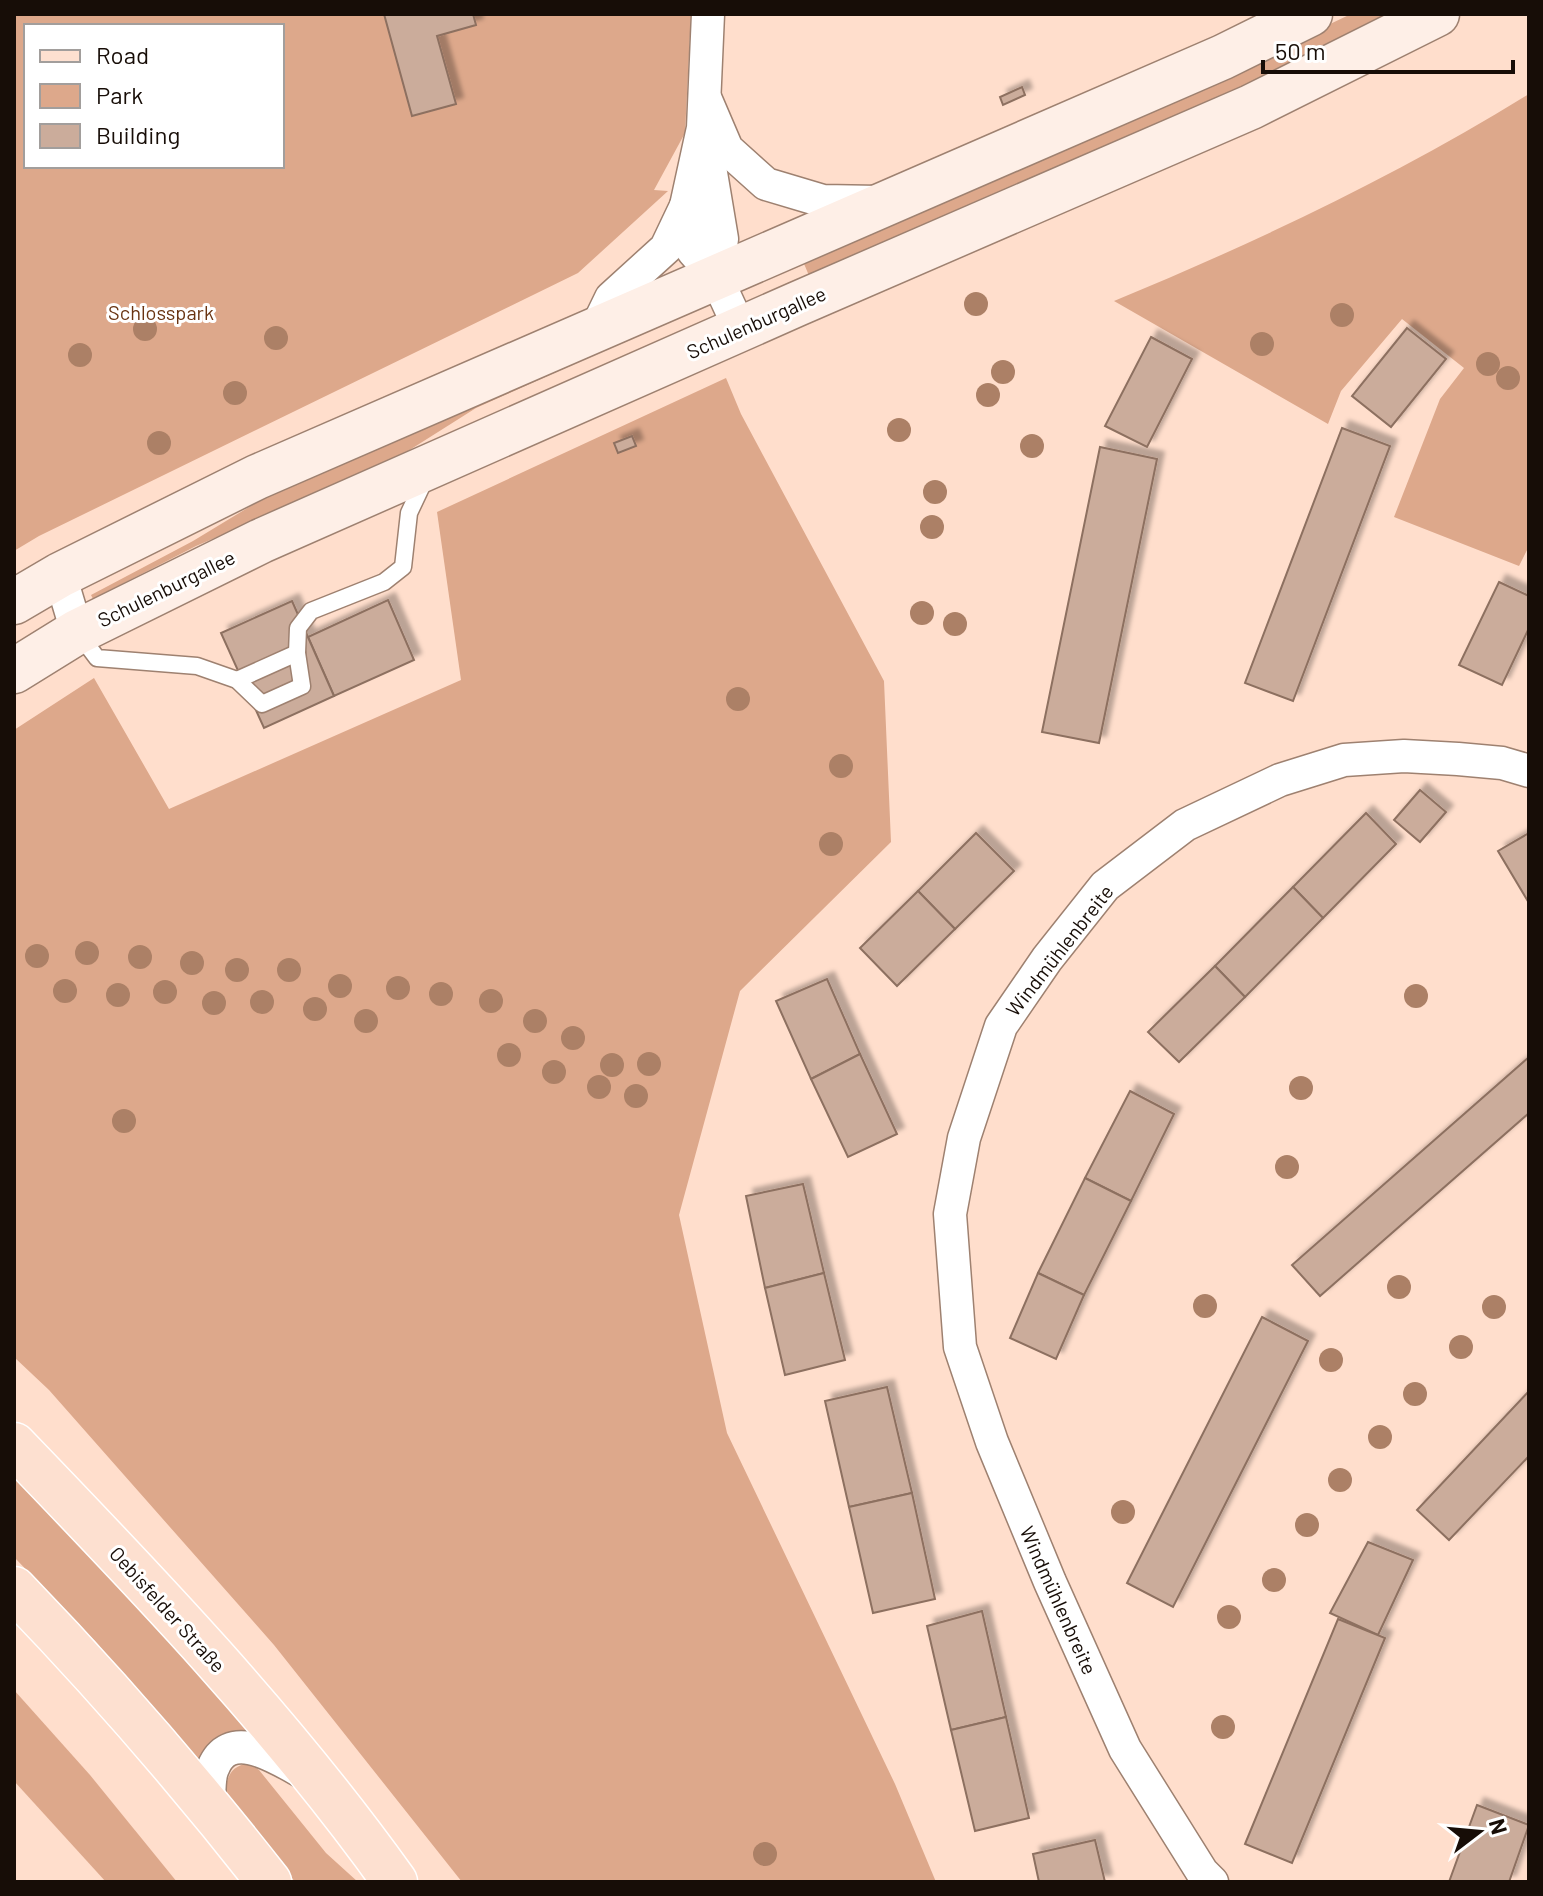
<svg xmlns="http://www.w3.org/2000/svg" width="1543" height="1896" viewBox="0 0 1543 1896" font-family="Barlow,sans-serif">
	<defs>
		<filter id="shadow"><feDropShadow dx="7" dy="-7" stdDeviation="2" flood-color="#0004"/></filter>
	</defs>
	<rect width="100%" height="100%" fill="#ffdecc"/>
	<g fill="#dda88b" fill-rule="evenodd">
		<path d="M 14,14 L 691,14 L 685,133 L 654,190 L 668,191 L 578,273 L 39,536 L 14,551 ZM 26,26 L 282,26 L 282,166 L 26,166 Z"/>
		<path d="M 1351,14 L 1397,14 L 1242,90 L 810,278 L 802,259 L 1234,70 Z"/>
		<path d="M 1529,94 L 1529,546 L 1519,566 L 1394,517 L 1440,399 L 1464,368 L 1402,319 L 1341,391 L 1328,424 L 1114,301 C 1257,242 1398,175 1529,94 Z"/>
		<path d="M 663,324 L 476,408 L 389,463 L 196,546 L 93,599 L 91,595 L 193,541 L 287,484 Z"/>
		<path d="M 726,378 L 741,414 L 884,681 L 891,842 L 740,991 L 679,1215 L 727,1433 L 895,1784 L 936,1882 L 462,1882 L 274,1645 L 49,1390 L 14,1357 L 14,730 L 94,678 L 169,809 L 461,680 L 437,512 Z"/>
		<path d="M 14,1476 L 135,1602 L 248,1731 L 244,1735 L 234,1731 L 212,1741 L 199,1764 L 96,1642 L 14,1557 Z"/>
		<path d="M 14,1690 L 90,1775 L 177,1882 L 106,1882 L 14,1781 Z"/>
		<path d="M 249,1763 L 259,1770 L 326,1853 L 358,1882 L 295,1882 L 225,1790 C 228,1774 232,1766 249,1763 Z"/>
	</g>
	<g fill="#cbac9b" stroke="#8d7060" stroke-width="2" filter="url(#shadow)">
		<path d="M 384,14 L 473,14 L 476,25 L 437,36 L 456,104 L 412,116 Z"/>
		<path d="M 1022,87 L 1025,95 L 1003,105 L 1000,97 Z"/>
		<path d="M 1407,328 L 1446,359 L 1391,427 L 1352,396 Z"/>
		<path d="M 1151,337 L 1192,359 L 1147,447 L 1105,426 Z"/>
		<path d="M 1342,428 L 1390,446 L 1293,701 L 1245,683 Z"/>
		<path d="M 632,436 L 636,446 L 618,453 L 614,443 Z"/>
		<path d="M 1100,447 L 1157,459 L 1099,743 L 1042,732 Z"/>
		<path d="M 1499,582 L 1529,596 L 1529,628 L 1502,685 L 1459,665 Z"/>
		<path d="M 388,600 L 414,660 L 334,696 L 308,637 Z"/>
		<path d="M 292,601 L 334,696 L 264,728 L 221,633 Z"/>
		<path d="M 1420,790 L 1446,812 L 1420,842 L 1394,820 Z"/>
		<path d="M 1366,813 L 1396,844 L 1323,918 L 1293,887 Z"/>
		<path d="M 976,833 L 1014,871 L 955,929 L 918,891 Z"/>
		<path d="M 1529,833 L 1529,903 L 1498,851 Z"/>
		<path d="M 1293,887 L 1323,918 L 1245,997 L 1215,966 Z"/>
		<path d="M 918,891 L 955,929 L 897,986 L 860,948 Z"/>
		<path d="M 1215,966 L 1245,997 L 1179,1062 L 1148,1032 Z"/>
		<path d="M 827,979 L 860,1054 L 811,1079 L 776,1001 Z"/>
		<path d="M 860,1054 L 897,1134 L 848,1157 L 811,1079 Z"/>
		<path d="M 1529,1057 L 1529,1113 L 1320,1296 L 1292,1265 Z"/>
		<path d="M 1130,1091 L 1174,1114 L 1131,1201 L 1085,1178 Z"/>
		<path d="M 1085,1178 L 1131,1201 L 1084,1295 L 1038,1273 Z"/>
		<path d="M 803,1184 L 824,1273 L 765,1288 L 746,1196 Z"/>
		<path d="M 824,1273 L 845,1360 L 785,1375 L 765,1288 Z"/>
		<path d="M 1038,1273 L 1084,1295 L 1056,1359 L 1010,1338 Z"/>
		<path d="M 1262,1317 L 1308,1341 L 1173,1607 L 1127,1583 Z"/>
		<path d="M 887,1387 L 912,1493 L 849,1507 L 825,1401 Z"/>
		<path d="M 1529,1391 L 1529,1456 L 1449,1540 L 1417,1510 Z"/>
		<path d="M 912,1493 L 935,1599 L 873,1613 L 849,1507 Z"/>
		<path d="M 1368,1542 L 1413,1560 L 1378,1635 L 1330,1613 Z"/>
		<path d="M 982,1611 L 1006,1717 L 951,1730 L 927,1626 Z"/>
		<path d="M 1338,1619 L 1385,1638 L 1292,1863 L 1245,1844 Z"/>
		<path d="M 1006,1717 L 1029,1818 L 975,1831 L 951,1730 Z"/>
		<path d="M 1477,1805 L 1529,1825 L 1509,1882 L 1449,1882 Z"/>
		<path d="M 1095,1840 L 1105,1882 L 1039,1882 L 1033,1854 Z"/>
	</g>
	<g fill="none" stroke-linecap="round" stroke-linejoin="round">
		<g stroke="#9e8170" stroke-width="19">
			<g id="lane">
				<path d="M 79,634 L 97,658 L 197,666 L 237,680 L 262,704 L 302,686 L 297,653 L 298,628 L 311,611 L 384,582 L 403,567 L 409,513 L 426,477"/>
				<path d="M 237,680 L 297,653"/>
			</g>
		</g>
		<g stroke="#9e8170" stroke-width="35">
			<g id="street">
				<path d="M 708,14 L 703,128 L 686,206 L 693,251 L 716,277 L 740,329"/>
				<path d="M 706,100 L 727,149 L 766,184 L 823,201 L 879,202"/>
				<path d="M 706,143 L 722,239 L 716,277"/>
				<path d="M 596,329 L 611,298 L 666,248 L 686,206"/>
				<path d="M 60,575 L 77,632"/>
				<path d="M 209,1806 C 210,1795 208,1779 213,1768 C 230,1725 280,1760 306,1774"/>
				<path d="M 1212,1882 L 1202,1872 L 1125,1749 L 1050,1582 L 992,1442 L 960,1347 L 950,1214 L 964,1138 L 1001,1026 L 1047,959 L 1105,886 L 1185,825 L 1280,780 L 1344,760 L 1404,756 L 1458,759 L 1502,763 L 1529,771"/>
			</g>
		</g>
		<g stroke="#9e8170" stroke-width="47">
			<g id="secondary">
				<path d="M 14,602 L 60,575 L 257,477 L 1223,57 L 1310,14"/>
				<path d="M 14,671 L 77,632 L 261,541 L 797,304 L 1251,107 L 1437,14"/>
			</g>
		</g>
		<g stroke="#fff" stroke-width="47">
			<g id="primary">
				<path d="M 14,1445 C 148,1584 283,1725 395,1882"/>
				<path d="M 14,1589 C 104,1682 189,1780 269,1882"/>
			</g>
		</g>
		<use href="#lane" stroke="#fff" stroke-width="16"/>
		<use href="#street" stroke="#fff" stroke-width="32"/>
		<use href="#secondary" stroke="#feefe7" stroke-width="44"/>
		<use href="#primary" stroke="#fde0d0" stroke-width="44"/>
	</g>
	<g fill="#ac8066">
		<circle cx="976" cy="304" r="12"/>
		<circle cx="1342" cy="315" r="12"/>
		<circle cx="145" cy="329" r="12"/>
		<circle cx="276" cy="338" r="12"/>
		<circle cx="1262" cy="344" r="12"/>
		<circle cx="80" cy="355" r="12"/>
		<circle cx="1488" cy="364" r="12"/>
		<circle cx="1003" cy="372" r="12"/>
		<circle cx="1508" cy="378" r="12"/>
		<circle cx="235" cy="393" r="12"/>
		<circle cx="988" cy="395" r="12"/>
		<circle cx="899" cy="430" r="12"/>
		<circle cx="159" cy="443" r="12"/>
		<circle cx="1032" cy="446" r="12"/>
		<circle cx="935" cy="492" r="12"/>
		<circle cx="932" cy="527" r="12"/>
		<circle cx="922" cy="613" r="12"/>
		<circle cx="955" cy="624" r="12"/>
		<circle cx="738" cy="699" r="12"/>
		<circle cx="841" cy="766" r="12"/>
		<circle cx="831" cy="844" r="12"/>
		<circle cx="87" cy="953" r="12"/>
		<circle cx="37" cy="956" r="12"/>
		<circle cx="140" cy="957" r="12"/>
		<circle cx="192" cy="963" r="12"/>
		<circle cx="237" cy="970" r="12"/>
		<circle cx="289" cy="970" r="12"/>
		<circle cx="340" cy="986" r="12"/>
		<circle cx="398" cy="988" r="12"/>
		<circle cx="65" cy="991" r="12"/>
		<circle cx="165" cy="992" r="12"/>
		<circle cx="441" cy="994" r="12"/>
		<circle cx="118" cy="995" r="12"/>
		<circle cx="1416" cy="996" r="12"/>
		<circle cx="491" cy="1001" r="12"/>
		<circle cx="262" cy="1002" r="12"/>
		<circle cx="214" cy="1003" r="12"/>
		<circle cx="315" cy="1009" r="12"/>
		<circle cx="366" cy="1021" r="12"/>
		<circle cx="535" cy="1021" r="12"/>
		<circle cx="573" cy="1038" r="12"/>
		<circle cx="509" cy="1055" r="12"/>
		<circle cx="649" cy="1064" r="12"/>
		<circle cx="612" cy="1065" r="12"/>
		<circle cx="554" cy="1072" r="12"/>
		<circle cx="599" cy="1087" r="12"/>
		<circle cx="1301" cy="1088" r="12"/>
		<circle cx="636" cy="1096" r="12"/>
		<circle cx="124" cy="1121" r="12"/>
		<circle cx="1287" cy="1167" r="12"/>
		<circle cx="1399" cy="1287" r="12"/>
		<circle cx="1205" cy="1306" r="12"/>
		<circle cx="1494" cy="1307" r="12"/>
		<circle cx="1461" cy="1347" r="12"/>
		<circle cx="1331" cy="1360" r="12"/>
		<circle cx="1415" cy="1394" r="12"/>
		<circle cx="1380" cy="1437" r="12"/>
		<circle cx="1340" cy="1480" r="12"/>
		<circle cx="1123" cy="1512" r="12"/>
		<circle cx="1307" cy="1525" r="12"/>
		<circle cx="1274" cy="1580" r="12"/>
		<circle cx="1229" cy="1617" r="12"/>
		<circle cx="1223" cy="1727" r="12"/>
		<circle cx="765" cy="1854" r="12"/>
	</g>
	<g text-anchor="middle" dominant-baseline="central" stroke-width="6" stroke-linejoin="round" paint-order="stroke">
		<g font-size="20" fill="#693412" stroke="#fff">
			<text x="161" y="312">Schlosspark</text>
		</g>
		<g font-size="20" fill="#170d07" stroke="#fff">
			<text transform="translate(756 322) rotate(-24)">Schulenburgallee</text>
			<text transform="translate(166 588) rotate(-26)">Schulenburgallee</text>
			<text transform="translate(1059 950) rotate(-52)">Windmühlenbreite</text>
			<text transform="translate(1059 1600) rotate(66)">Windmühlenbreite</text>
			<text transform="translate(168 1609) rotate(48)">Oebisfelder Straße</text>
		</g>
	</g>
	<rect width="1543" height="1896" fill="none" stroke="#170d07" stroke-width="32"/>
	<rect x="24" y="24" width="260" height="144" fill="#ffffff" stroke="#a29e9c" stroke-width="2"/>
	<rect x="40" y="50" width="40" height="12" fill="#fde0d0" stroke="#a29e9c" stroke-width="2"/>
	<text x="96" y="64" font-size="24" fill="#170d07">Road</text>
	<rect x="40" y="84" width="40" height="24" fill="#dda88b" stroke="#a29e9c" stroke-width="2"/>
	<text x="96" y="104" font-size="24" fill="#170d07">Park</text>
	<rect x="40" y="124" width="40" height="24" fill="#cbac9b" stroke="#a29e9c" stroke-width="2"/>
	<text x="96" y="144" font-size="24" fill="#170d07">Building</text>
	<g transform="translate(1479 1832) rotate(74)" stroke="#ffffff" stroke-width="6" paint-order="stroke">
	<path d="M0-6L14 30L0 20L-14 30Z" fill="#170d07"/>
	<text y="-12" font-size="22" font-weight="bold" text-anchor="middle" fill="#170d07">N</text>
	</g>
	<path d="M1263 60v12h250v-12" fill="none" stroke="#170d07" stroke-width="4"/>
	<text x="1275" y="60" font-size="24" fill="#170d07" stroke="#ffffff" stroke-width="6" paint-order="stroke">50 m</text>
</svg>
